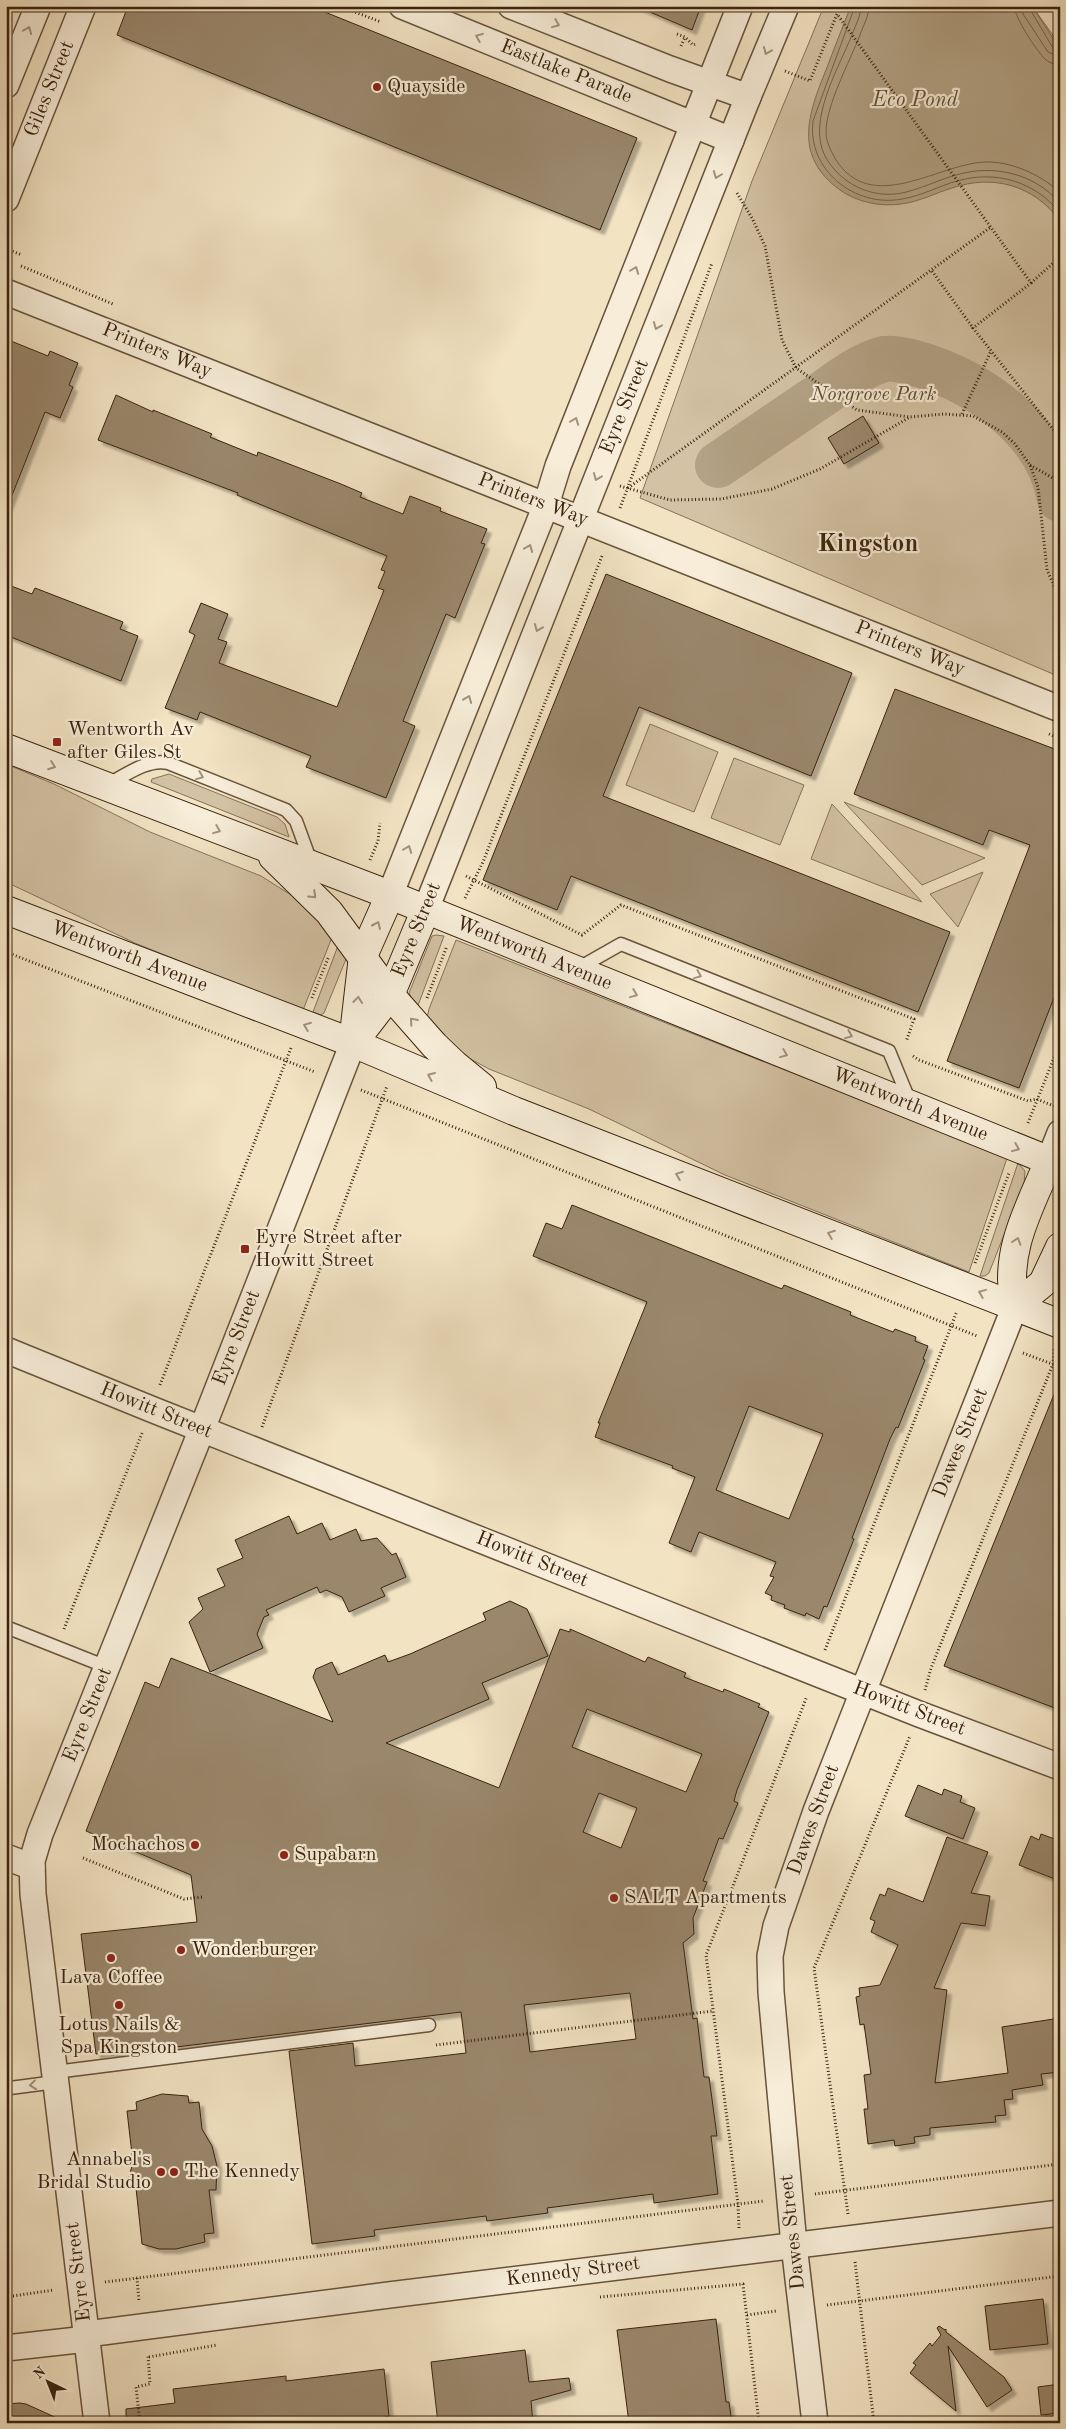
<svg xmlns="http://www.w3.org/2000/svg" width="1066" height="2429" viewBox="0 0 1066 2429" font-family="'Old Standard TT',serif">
	<defs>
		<filter id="shadow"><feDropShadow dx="4.5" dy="4.5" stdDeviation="1" flood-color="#0004"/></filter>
	</defs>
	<rect width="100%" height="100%" fill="#f2e3c3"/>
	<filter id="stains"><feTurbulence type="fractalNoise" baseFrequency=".004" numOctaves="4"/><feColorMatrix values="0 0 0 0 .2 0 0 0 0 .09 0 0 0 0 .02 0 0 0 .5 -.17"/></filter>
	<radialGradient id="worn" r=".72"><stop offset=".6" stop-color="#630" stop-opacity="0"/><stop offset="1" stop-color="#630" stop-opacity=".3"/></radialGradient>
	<g fill="#d3c2a4" stroke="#867259">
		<path d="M 824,6 L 1032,6 L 1060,45 L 1060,677 L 640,498 L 752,181 Z"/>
		<path d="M 650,724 L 718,752 L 694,812 L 626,785 Z"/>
		<path d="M 734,758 L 804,785 L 780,845 L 711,818 Z"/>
		<path d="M 6,764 L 54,784 L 150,832 L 261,876 L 299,900 L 333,935 L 303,1010 L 137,944 L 6,882 Z"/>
		<path d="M 169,774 L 277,817 L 285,824 L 289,837 L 151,782 L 152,779 Z"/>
		<path d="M 844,802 L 985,858 L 922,885 Z"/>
		<path d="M 832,804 L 922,902 L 811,859 Z"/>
		<path d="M 983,872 L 958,927 L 930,894 Z"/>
		<path d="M 436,935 L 444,936 L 417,1008 L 409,993 L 432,936 Z"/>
		<path d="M 456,940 L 1007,1158 L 969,1272 L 725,1175 L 589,1109 L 489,1069 L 465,1056 L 426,1022 L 429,1009 Z"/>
		<path d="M 339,943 L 346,959 L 324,1013 L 321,1015 L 313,1012 Z"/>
		<path d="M 1018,1163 L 1025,1171 L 1024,1184 L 989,1273 L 985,1276 L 980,1276 Z"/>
	</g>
	<path fill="#b3a285" stroke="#836f55" d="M 851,6 L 1032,6 L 1060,49 L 1060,221 C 1034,185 993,174 952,188 C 935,193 919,202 901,204 C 880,207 857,202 840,190 C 793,156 808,114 826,70 C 834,49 842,28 851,6 Z"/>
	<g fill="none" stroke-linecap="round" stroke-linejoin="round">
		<g stroke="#76624a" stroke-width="1">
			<path d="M 855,6 L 813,121 C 807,170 855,208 902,199 C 921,196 939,186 957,181 C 995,170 1035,181 1060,213"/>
			<path d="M 861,6 C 861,16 855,26 852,35 C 838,69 807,121 825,156 C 840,184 872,199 902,193 C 921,189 938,180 956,175 C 993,164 1034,173 1060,203"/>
			<path d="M 869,6 C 869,16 863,26 860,35 C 850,61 826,105 826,132 C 826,142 831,151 836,160 C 872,215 936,165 984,162 C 1011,161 1039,174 1060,192"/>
			<path d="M 1014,6 C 1015,18 1036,50 1045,59 C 1049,63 1054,64 1060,65"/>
			<path d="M 1022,6 L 1023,14 L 1048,52 L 1060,57"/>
			<path d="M 1028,6 L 1053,48 L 1060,51"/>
		</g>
		<path stroke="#b3a285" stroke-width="46" d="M 718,465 C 749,444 781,422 812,401 C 835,386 858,366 884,359 C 895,357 915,363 925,366 C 985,386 1049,433 1060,499"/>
	</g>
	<g fill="#9a876c" stroke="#3a230e" fill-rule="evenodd" filter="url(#shadow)">
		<path d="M 128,6 L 310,6 L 637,138 L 600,230 L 117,35 Z"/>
		<path d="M 636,6 L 701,6 L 692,30 Z"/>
		<path d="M 6,339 L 48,356 L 50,351 L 78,363 L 69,385 L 73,387 L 60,418 L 45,412 L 7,508 Z"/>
		<path d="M 116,395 L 153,412 L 153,410 L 212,434 L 210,437 L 257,456 L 258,452 L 341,484 L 362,493 L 360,497 L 403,514 L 410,496 L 441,508 L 440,511 L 487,529 L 481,543 L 485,544 L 455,618 L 446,614 L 403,721 L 415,726 L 386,798 L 306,767 L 311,756 L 200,712 L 197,720 L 165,708 L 195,635 L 189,632 L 201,603 L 228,614 L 218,639 L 227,642 L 219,663 L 337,707 L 384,590 L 378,588 L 385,571 L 381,570 L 387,556 L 237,495 L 238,493 L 98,440 Z"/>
		<path d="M 863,416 L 879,443 L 844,464 L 828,438 Z"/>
		<path d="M 606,574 L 852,673 L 811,776 L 639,707 L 603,796 L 950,932 L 918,1012 L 571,876 L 557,910 L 483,880 Z"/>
		<path d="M 6,584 L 32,594 L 35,588 L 123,622 L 120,629 L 138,636 L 121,681 L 6,635 Z"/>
		<path d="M 895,689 L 1060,751 L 1060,982 L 1019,1088 L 947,1061 L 1030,845 L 989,830 L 983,845 L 854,794 Z"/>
		<path d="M 572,1205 L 782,1289 L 784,1285 L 851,1312 L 850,1315 L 893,1332 L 895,1329 L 916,1337 L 915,1341 L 928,1346 L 923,1359 L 925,1360 L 898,1428 L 896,1427 L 890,1439 L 872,1486 L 852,1538 L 854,1539 L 827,1607 L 824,1606 L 819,1619 L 806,1613 L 805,1616 L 784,1608 L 785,1605 L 771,1600 L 772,1596 L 765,1593 L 774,1577 L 770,1576 L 776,1562 L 699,1532 L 691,1552 L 669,1543 L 695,1477 L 672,1468 L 673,1466 L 595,1437 L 600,1423 L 598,1423 L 647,1302 L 533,1256 L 546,1223 L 562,1229 ZM 749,1406 L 823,1434 L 789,1519 L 716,1490 Z"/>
		<path d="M 1059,1382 L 1060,1382 L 1060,1710 L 944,1666 Z"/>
		<path d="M 289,1516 L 297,1534 L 322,1523 L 330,1540 L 356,1529 L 361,1541 L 377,1538 L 392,1555 L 396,1553 L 406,1577 L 381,1588 L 385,1596 L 349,1612 L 342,1597 L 326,1590 L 320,1593 L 317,1587 L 266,1610 L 269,1615 L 264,1617 L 257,1634 L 263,1648 L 210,1672 L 189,1622 L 203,1609 L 198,1598 L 225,1586 L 217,1569 L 243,1558 L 235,1540 Z"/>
		<path d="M 510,1601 L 527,1609 L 548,1656 L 482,1683 L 489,1699 L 386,1743 L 499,1788 L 560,1629 L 570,1632 L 570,1629 L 645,1662 L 648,1657 L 686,1673 L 684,1677 L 723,1692 L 724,1689 L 760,1704 L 758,1707 L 769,1712 L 737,1790 L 734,1801 L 738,1803 L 723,1839 L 719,1838 L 703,1881 L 707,1882 L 693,1918 L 694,1934 L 683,1943 L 693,2019 L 697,2018 L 704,2077 L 709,2077 L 717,2136 L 711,2136 L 718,2194 L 654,2203 L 653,2194 L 547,2208 L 548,2213 L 487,2221 L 486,2216 L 374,2230 L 375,2236 L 312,2244 L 289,2051 L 353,2043 L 355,2066 L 466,2053 L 461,2012 L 111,2055 L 111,2052 L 96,2054 L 81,1934 L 197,1922 L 191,1875 L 86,1831 L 145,1682 L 159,1688 L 171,1658 L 333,1722 L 313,1677 L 316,1669 L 332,1662 L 338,1675 L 385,1655 L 388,1662 L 410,1654 L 486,1620 L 483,1613 ZM 587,1709 L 702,1754 L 686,1792 L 572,1747 ZM 599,1793 L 637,1808 L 621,1848 L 583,1832 ZM 630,1993 L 636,2039 L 530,2052 L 524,2005 Z"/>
		<path d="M 918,1785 L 942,1795 L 944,1789 L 962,1796 L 960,1802 L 975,1808 L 963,1839 L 905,1816 Z"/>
		<path d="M 1041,1834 L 1060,1841 L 1060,1881 L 1019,1865 L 1031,1836 L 1039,1840 Z"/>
		<path d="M 947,1837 L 988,1852 L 971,1893 L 990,1896 L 985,1926 L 961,1923 L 934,1988 L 947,1990 L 935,2083 L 1008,2073 L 1002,2027 L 1060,2018 L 1060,2072 L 1041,2074 L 1043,2085 L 1012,2090 L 1013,2099 L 1004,2100 L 1006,2115 L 995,2116 L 996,2122 L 930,2128 L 930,2135 L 914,2137 L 915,2143 L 895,2146 L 894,2140 L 868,2144 L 864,2109 L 868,2109 L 864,2075 L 871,2074 L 864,2024 L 860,2025 L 856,1997 L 860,1996 L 859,1988 L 880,1985 L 898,1945 L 871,1932 L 875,1921 L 870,1919 L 880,1894 L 885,1896 L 888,1888 L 923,1902 Z"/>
		<path d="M 162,2094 L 188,2096 L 189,2103 L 199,2102 L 202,2129 L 212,2146 L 217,2166 L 216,2190 L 209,2190 L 214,2233 L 204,2234 L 205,2242 L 176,2249 L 159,2249 L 142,2244 L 136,2188 L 129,2176 L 133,2163 L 127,2111 L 137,2110 L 136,2102 Z"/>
		<path d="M 1043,2299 L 1048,2344 L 990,2350 L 985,2306 Z"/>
		<path d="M 716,2319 L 726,2402 L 729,2402 L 732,2423 L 629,2423 L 617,2330 Z"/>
		<path d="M 939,2326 L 945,2330 L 946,2329 L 946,2332 L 1004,2377 L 1012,2390 L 987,2407 L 948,2346 L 956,2411 L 910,2373 L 916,2365 L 913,2363 L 930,2343 L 932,2346 L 941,2335 L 937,2328 Z"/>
		<path d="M 525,2350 L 529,2382 L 569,2378 L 571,2390 L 531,2401 L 533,2423 L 438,2423 L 431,2362 Z"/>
		<path d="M 384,2369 L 389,2416 L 385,2417 L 385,2423 L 126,2423 L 126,2409 L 175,2403 L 173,2389 L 286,2376 L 286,2381 Z"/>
		<path d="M 1060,2384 L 1060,2413 L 1041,2415 L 1038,2387 Z"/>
		<path d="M 20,2403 L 26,2404 L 68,2423 L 6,2423 L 6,2404 Z"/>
	</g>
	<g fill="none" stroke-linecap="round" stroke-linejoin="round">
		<g stroke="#68533b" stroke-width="15">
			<g id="service">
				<path d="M 107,785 C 124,776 148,758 168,763 L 286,810 L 296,821 L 311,862"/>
				<path d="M 577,969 L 621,944 L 889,1051 L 910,1102"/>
				<path d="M 6,1627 L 107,1667"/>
				<path d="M 55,2072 L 429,2025"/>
				<path d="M 10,2088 L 56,2082"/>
			</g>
		</g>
		<g stroke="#68533b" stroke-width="28">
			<g id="minor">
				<path d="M 402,6 L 731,140"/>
				<path d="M 511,6 L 670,69 L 748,97"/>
				<path d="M 6,85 L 38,6"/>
				<path d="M 6,199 L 83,6"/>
				<path d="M 6,292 L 1060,709"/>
				<path d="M 390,895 L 546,505 L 558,466 L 740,6"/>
				<path d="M 426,909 L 748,97 L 786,6"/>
				<path d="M 1049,1161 L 1060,1133"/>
				<path d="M 6,1350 L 151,1409 L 919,1714 L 1060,1767"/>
				<path d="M 6,1857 L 32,1867"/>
				<path d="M 87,2334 L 389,2295 L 1060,2213"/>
				<path d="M 6,2348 L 87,2339"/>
				<path d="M 97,2423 L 33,1894 L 32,1861 L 40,1834 L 202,1429 L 353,1043"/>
				<path d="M 815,2423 L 794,2245 L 771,1992 L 770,1956 L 776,1926 L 816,1811 L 1015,1306"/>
			</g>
		</g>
		<g stroke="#3a230e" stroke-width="30">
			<g id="secondary">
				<path d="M 6,748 L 390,895 L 1060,1165"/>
				<path d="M 273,857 L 329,912 L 390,995 L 434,1045 L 454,1064 L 482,1087"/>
				<path d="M 6,910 L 353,1043 L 514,1111 L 1060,1324"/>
				<path d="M 353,1043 L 363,956 L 390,895"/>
				<path d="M 353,1043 L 390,995 L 426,909"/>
				<path d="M 1049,1161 C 1029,1209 1003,1253 1015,1306 L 1043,1283 L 1060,1247"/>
			</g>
		</g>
		<g stroke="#3a230e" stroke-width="3" stroke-dasharray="1 2.5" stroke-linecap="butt">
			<path d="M 339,6 L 381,22"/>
			<path d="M 677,34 L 685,37 L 693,45 L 696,44"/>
			<path d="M 681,46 L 685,37"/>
			<path d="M 785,71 L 810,81 L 837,14 L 1031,283 L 973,328 L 1060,438"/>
			<path d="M 737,193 L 752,218 L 765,246 L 782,340 L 796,368 L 857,410 L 910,417"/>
			<path d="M 6,249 L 22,255"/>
			<path d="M 21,266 L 113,304"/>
			<path d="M 932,271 L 973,328"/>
			<path d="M 1031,283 L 1060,257"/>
			<path d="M 962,414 L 991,351"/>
			<path d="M 1030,465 L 1060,482"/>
			<path d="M 620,486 L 670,500 L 721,499 L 772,489 L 820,469 L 910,417 L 944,414 L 973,416 L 1002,432 L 1015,444 L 1030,465 L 1038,487 L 1047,570 L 1060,599"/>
			<path d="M 628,488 L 991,227"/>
			<path d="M 620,508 L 712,263"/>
			<path d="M 1049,734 L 1060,739"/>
			<path d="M 370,860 L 378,841 L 380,823"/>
			<path d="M 466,876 L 582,935 L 621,905 L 914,1019 L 906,1042"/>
			<path d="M 465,898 L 483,862 L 602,556"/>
			<path d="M 6,952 L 315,1072"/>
			<path d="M 312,998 L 329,956"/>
			<path d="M 427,998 L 447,946"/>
			<path d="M 913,1056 L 919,1060 L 1028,1101 L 1037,1099 L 1056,1107"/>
			<path d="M 361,1090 L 977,1336"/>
			<path d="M 1028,1123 L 1060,1043"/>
			<path d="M 975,1263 L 1009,1173"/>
			<path d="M 1023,1353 L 1060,1367"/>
			<path d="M 160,1385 L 291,1048"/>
			<path d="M 262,1427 L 387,1086"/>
			<path d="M 64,1629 L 142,1433"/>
			<path d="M 825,1650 L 957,1311"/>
			<path d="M 925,1690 L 931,1668 L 1053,1364 L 1054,1348"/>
			<path d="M 83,1858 L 184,1899 L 203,1897"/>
			<path d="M 436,2045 L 713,2011"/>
			<path d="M 815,2194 L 1060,2164"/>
			<path d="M 848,2214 L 814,1968 L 910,1736"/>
			<path d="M 739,2228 L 738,2204 L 706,1955 L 807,1696"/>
			<path d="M 855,2262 L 874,2423"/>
			<path d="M 137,2278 L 139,2302"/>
			<path d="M 105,2282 L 764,2201"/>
			<path d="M 6,2297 L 54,2290"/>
			<path d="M 600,2297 L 743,2284 L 759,2423"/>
			<path d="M 827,2305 L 1060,2276"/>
			<path d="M 747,2315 L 776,2311"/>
			<path d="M 149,2357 L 217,2345"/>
			<path d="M 140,2423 L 136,2387 L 150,2384 L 148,2355"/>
		</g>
		<use href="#service" stroke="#f7edd8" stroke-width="12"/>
		<use href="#minor" stroke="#f7edd8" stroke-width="25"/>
		<use href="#secondary" stroke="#f7edd8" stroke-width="28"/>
	</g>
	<defs><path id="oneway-chevron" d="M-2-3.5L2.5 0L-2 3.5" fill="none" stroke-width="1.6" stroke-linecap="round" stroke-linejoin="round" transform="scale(1.25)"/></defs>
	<g stroke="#a2927d">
		<use href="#oneway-chevron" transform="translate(556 24) rotate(22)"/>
		<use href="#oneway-chevron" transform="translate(28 30) rotate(-68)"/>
		<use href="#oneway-chevron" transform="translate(479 37) rotate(-158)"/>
		<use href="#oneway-chevron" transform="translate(767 51) rotate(112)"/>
		<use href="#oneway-chevron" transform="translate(717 175) rotate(111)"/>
		<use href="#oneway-chevron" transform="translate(635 270) rotate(-69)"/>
		<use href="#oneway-chevron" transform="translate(657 326) rotate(112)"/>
		<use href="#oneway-chevron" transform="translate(575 421) rotate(-69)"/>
		<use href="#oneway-chevron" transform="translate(597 477) rotate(112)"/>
		<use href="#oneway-chevron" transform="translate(529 548) rotate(-68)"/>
		<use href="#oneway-chevron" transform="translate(538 628) rotate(112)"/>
		<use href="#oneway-chevron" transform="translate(468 699) rotate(-68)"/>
		<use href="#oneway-chevron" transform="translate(52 766) rotate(20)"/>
		<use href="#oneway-chevron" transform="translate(200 776) rotate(22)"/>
		<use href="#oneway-chevron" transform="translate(217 830) rotate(22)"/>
		<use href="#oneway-chevron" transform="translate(408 849) rotate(-69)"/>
		<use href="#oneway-chevron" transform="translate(313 895) rotate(44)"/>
		<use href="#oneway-chevron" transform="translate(377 925) rotate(-66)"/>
		<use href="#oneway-chevron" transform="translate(698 975) rotate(22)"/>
		<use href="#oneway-chevron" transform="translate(634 994) rotate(22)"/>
		<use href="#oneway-chevron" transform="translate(358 1000) rotate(-83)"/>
		<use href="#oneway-chevron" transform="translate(413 1021) rotate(-131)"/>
		<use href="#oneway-chevron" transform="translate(307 1026) rotate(-159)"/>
		<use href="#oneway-chevron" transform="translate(849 1035) rotate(22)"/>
		<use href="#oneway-chevron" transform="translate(784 1054) rotate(22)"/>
		<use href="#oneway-chevron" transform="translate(431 1076) rotate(-157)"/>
		<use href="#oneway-chevron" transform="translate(1016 1148) rotate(22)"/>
		<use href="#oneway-chevron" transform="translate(679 1175) rotate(-159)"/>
		<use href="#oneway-chevron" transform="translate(831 1234) rotate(-159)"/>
		<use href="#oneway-chevron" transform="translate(1017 1241) rotate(-72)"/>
		<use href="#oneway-chevron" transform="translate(982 1293) rotate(-158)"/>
		<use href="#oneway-chevron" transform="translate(33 2085) rotate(173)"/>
	</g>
	<g fill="#8f2418" stroke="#f7edd8" stroke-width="2">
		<circle cx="377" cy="87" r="5"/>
		<rect x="52" y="737" width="10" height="10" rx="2.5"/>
		<rect x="240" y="1244" width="10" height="10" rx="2.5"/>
		<circle cx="195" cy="1845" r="5"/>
		<circle cx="284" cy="1855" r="5"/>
		<circle cx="614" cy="1898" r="5"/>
		<circle cx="181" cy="1950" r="5"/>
		<circle cx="111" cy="1958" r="5"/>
		<circle cx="119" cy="2005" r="5"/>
		<circle cx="161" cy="2172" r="5"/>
		<circle cx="174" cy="2172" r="5"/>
	</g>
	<g text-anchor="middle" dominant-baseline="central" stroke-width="4.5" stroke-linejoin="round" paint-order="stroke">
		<g font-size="20" fill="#3a230e" stroke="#f7edd8">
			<text transform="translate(566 72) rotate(22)">Eastlake Parade</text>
			<text transform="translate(50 89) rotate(-68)">Giles Street</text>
			<text transform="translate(157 351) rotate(22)">Printers Way</text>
			<text transform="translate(625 407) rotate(-68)">Eyre Street</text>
			<text transform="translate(533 500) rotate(21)">Printers Way</text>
			<text transform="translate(910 649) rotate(22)">Printers Way</text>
			<text transform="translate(417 930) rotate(-68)">Eyre Street</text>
			<text transform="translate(534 954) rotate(22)">Wentworth Avenue</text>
			<text transform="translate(129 957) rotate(21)">Wentworth Avenue</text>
			<text transform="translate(910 1105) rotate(22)">Wentworth Avenue</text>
			<text transform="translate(237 1338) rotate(-69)">Eyre Street</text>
			<text transform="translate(156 1411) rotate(22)">Howitt Street</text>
			<text transform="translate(961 1443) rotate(-68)">Dawes Street</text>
			<text transform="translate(532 1560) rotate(22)">Howitt Street</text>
			<text transform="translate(909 1709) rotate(21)">Howitt Street</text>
			<text transform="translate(88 1715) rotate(-68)">Eyre Street</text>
			<text transform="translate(814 1820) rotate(-70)">Dawes Street</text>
			<text transform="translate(793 2232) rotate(-96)">Dawes Street</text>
			<text transform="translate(79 2272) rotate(-97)">Eyre Street</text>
			<text transform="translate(573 2272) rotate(-7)">Kennedy Street</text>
		</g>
		<g font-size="20" fill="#3a230e" stroke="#f7edd8" text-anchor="start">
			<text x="387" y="87">Quayside</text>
			<text x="67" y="730">Wentworth Av<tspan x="67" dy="23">after Giles St</tspan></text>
			<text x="255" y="1238">Eyre Street after<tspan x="255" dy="23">Howitt Street</tspan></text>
			<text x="185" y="1845" text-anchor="end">Mochachos</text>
			<text x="294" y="1855">Supabarn</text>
			<text x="624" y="1898">SALT Apartments</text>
			<text x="191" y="1950">Wonderburger</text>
			<text x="111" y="1978" text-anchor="middle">Lava Coffee</text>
			<text x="119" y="2025" text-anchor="middle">Lotus Nails &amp;<tspan x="119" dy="23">Spa Kingston</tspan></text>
			<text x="151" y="2160" text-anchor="end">Annabel's<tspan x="151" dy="23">Bridal Studio</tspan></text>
			<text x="184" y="2172">The Kennedy</text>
		</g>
		<g font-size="20" font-style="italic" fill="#604b34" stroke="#f7edd8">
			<text x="874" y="395">Norgrove Park</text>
		</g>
		<g font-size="21" font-style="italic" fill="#644f38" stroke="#f7edd8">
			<text x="915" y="100">Eco Pond</text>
		</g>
		<g font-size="25" font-weight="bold" fill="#3a230e" stroke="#f7edd8">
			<text x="868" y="544">Kingston</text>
		</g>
	</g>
	<rect width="1066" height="2429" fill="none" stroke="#f2e3c3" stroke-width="25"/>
	<rect x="8" y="8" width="1051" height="2414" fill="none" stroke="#3a230e" stroke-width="2.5"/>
	<rect x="12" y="12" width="1041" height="2404" fill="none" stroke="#3a230e"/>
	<g transform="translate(48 2382) rotate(317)" stroke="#f7edd8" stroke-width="4" paint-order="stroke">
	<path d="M0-4L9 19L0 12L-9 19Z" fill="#3a230e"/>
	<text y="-8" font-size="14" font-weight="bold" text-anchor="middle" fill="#3a230e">N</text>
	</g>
	<rect width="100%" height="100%" filter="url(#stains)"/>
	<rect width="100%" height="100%" fill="url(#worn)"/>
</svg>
